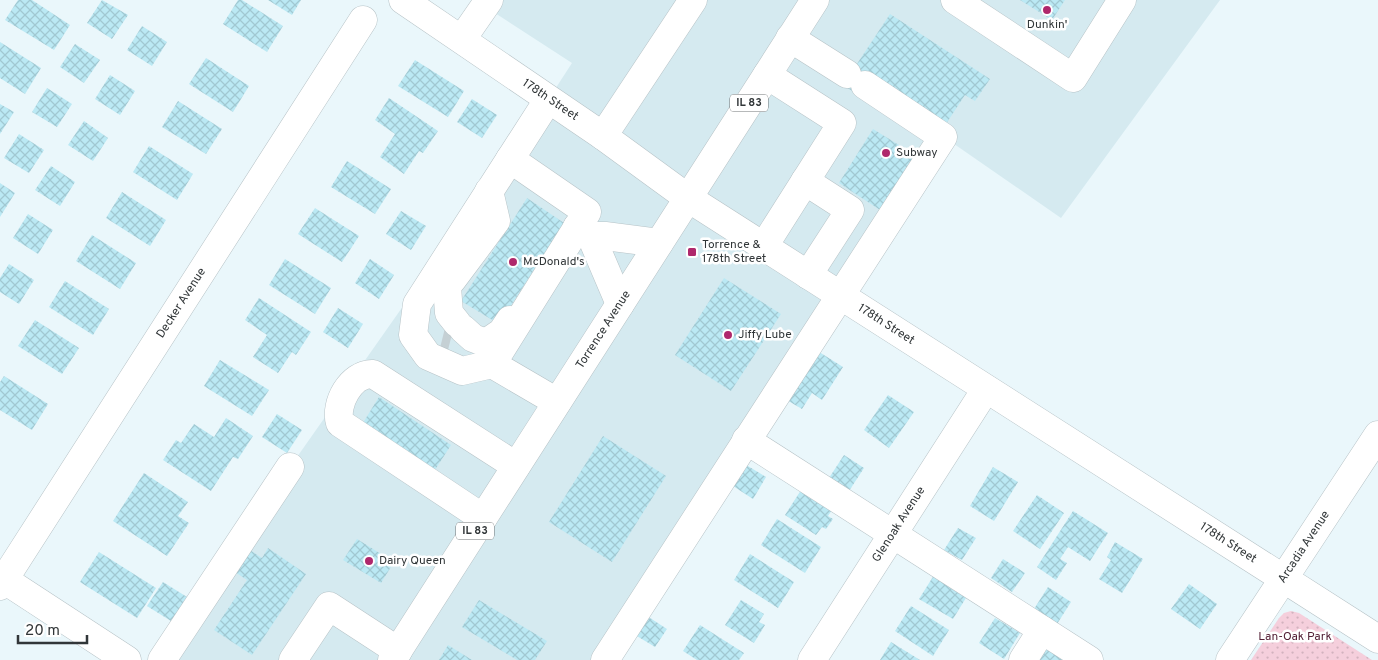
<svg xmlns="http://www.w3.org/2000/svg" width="1378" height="660" viewBox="0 0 1378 660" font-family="Overpass,sans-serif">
	<defs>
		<pattern id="green-dots" width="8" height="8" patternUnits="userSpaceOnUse" patternTransform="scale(1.25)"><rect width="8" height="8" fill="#f5cfdc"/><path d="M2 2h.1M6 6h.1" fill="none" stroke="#d2b2be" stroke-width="1.8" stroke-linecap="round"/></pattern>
		<pattern id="building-cross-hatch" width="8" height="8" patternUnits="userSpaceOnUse" patternTransform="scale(1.25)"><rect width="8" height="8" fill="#bbe9f4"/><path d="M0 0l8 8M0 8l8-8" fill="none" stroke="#a1c8d2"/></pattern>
	</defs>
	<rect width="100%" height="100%" fill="#eaf7fb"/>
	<path fill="#d5eaf0" d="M 475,0 L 1220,0 L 1061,218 L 944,137 L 606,660 L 162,660 L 290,467 L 548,100 L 572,63 Z"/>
	<path fill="url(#green-dots)" d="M 1291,611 L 1299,613 L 1372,660 L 1251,660 L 1279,618 L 1284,613 Z"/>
	<g fill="url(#building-cross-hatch)">
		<path d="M 18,0 L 32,0 L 70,25 L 54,50 L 5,20 Z"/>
		<path d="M 102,0 L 128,15 L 112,39 L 87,23 Z"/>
		<path d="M 238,0 L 242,0 L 283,26 L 267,52 L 223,24 Z"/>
		<path d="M 268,0 L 301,0 L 292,15 Z"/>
		<path d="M 1020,0 L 1065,0 L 1052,20 Z"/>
		<path d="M 890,14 L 990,79 L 975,101 L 965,95 L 944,127 L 863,98 L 843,85 Z"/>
		<path d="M 142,26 L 167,42 L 152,66 L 127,50 Z"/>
		<path d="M 0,42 L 41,68 L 25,94 L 0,78 Z"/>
		<path d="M 75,44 L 100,60 L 84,83 L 60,67 Z"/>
		<path d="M 206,58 L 249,86 L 233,112 L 189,84 Z"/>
		<path d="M 415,60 L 464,91 L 448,117 L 398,86 Z"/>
		<path d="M 110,75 L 135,91 L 120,115 L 95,99 Z"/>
		<path d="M 47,88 L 72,104 L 57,127 L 32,112 Z"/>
		<path d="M 389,98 L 438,131 L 423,153 L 419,151 L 404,174 L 380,157 L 395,134 L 375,120 Z"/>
		<path d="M 472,99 L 497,115 L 482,138 L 457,122 Z"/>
		<path d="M 178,101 L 222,129 L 206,154 L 162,127 Z"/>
		<path d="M 0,104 L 14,112 L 0,134 Z"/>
		<path d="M 84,121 L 108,138 L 93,161 L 68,145 Z"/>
		<path d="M 873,129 L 915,155 L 880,210 L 839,183 Z"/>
		<path d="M 19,134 L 44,150 L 29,173 L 4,158 Z"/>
		<path d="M 149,146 L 193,174 L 177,200 L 133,172 Z"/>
		<path d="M 347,161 L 391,189 L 375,214 L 331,187 Z"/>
		<path d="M 51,166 L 75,182 L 60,206 L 35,190 Z"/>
		<path d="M 0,183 L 15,193 L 0,217 Z"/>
		<path d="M 122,192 L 166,220 L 150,246 L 106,218 Z"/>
		<path d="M 527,198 L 564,223 L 499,324 L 461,301 Z"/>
		<path d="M 315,208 L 359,236 L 342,262 L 298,234 Z"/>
		<path d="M 401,211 L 426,226 L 411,250 L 386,234 Z"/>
		<path d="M 28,214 L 53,230 L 38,254 L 13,238 Z"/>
		<path d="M 92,235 L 136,263 L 120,289 L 76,261 Z"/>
		<path d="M 285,259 L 331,288 L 315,314 L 269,285 Z"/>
		<path d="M 370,259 L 394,275 L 379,299 L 355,283 Z"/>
		<path d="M 9,264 L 34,280 L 19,304 L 0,292 L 0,278 Z"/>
		<path d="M 724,278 L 781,314 L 731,391 L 675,355 Z"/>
		<path d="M 65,281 L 109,309 L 93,335 L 49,307 Z"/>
		<path d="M 259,298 L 311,332 L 296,355 L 292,352 L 278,373 L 253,357 L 267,335 L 245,320 Z"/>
		<path d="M 338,308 L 363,324 L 348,348 L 323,332 Z"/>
		<path d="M 35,320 L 79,348 L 62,374 L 18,346 Z"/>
		<path d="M 816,350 L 843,367 L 822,400 L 812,393 L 802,409 L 785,399 Z"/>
		<path d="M 220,360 L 269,390 L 252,416 L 204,386 Z"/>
		<path d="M 4,376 L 48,404 L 32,430 L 0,410 L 0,382 Z"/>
		<path d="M 888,395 L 914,412 L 889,448 L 864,430 Z"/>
		<path d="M 379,397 L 451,445 L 433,473 L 361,426 Z"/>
		<path d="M 277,414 L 302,430 L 287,453 L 262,437 Z"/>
		<path d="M 226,418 L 253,436 L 238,459 L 233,457 L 211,491 L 163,460 L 176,440 L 181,443 L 194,424 L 214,437 Z"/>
		<path d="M 603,436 L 666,476 L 612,562 L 549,522 Z"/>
		<path d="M 844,455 L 864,468 L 849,491 L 829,478 Z"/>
		<path d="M 743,463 L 766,477 L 753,499 L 730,484 Z"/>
		<path d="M 993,467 L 1018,482 L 994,521 L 970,506 Z"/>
		<path d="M 144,473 L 188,502 L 178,516 L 189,523 L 167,556 L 113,521 Z"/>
		<path d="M 803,487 L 834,507 L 828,516 L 833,519 L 826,529 L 822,527 L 816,535 L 785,515 Z"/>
		<path d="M 1037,495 L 1064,513 L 1040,549 L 1013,531 Z"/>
		<path d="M 1073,511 L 1108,533 L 1090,561 L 1068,547 L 1060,559 L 1067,563 L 1056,580 L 1037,567 Z"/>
		<path d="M 777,519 L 821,547 L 805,573 L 761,545 Z"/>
		<path d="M 958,528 L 976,538 L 962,560 L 944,550 Z"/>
		<path d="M 357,539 L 394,562 L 381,583 L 343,560 Z"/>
		<path d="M 1115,542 L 1143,559 L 1122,593 L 1099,579 L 1111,560 L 1107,557 Z"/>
		<path d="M 247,548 L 262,558 L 268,548 L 306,574 L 252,655 L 214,630 L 247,580 L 232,570 Z"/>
		<path d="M 99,552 L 156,588 L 137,618 L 80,582 Z"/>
		<path d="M 750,554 L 794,582 L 778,608 L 734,580 Z"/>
		<path d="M 1003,559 L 1025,573 L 1012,592 L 991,578 Z"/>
		<path d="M 936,572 L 969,593 L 953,619 L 919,599 Z"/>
		<path d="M 163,582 L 187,597 L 171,621 L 147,606 Z"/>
		<path d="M 1189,584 L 1217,604 L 1200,629 L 1171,609 Z"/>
		<path d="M 1048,587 L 1071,602 L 1057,624 L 1034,609 Z"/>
		<path d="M 479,600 L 547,641 L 535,660 L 517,660 L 462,627 Z"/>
		<path d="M 741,600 L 764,614 L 759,622 L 765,625 L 754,643 L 725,625 Z"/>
		<path d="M 911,606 L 949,630 L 933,656 L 895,631 Z"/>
		<path d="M 644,614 L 667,629 L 655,647 L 632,633 Z"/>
		<path d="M 995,618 L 1020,633 L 1004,659 L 979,643 Z"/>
		<path d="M 700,625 L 744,653 L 739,660 L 697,660 L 683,651 Z"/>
		<path d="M 891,642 L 920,660 L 880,660 Z"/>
		<path d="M 1048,643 L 1066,655 L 1062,660 L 1036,660 Z"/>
		<path d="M 448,645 L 472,660 L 439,660 Z"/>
	</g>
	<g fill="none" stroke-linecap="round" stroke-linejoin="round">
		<path stroke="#c5d0d4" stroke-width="28" stroke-dasharray="28 14" stroke-linecap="butt" d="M 441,344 L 449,346"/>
		<g stroke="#b7c3c7" stroke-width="29">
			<g id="minor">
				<path id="s1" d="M 403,0 L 603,136 L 688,198 L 1378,639"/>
				<path d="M 955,0 L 1073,78 L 1122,0"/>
				<path d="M 790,38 L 847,74"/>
				<path d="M 462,39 L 489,0"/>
				<path d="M 548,100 L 417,304 L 413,335 L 428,356 L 462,371 L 492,364 L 557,402"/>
				<path d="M 603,136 L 693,0"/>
				<path d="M 805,181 L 850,210 L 808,275"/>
				<path d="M 577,227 L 591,236 L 620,304"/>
				<path d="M 591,236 L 605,236 L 659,243"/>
				<path d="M 764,246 L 842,123 L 767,75"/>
				<path d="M 452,280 L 496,221 L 489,191"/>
				<path d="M 447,287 L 449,313 L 457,323"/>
				<path d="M 463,329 L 473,338 L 486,343 L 502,332 L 510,320"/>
				<path d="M 492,364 L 587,212 L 510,159"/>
				<path d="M 746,440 L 1089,660"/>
				<path d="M 483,518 L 340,423 C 334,404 351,373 373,374 L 516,466"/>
				<path d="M 0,577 L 127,660"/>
				<path id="s2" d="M 0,586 L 363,20"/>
				<path d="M 162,660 L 290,467"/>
				<path d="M 293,660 L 329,606 L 398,651"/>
				<path d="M 605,660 L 943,137 L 865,85"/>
				<path id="s3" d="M 812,660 L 986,389"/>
				<path d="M 1023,660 L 1042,630"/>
				<path id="s4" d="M 1230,660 L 1378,435"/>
			</g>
		</g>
		<g stroke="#b7c3c7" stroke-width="29">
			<g id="major">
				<path id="s5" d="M 392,660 L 815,0"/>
			</g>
		</g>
		<use href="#minor" stroke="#fff" stroke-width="28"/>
		<use href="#major" stroke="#fff" stroke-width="28"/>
	</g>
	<g fill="#af286c" stroke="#fff" stroke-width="2">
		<circle cx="1047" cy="10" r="5"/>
		<circle cx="886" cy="153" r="5"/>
		<rect x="687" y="247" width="10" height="10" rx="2.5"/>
		<circle cx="513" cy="262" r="5"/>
		<circle cx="728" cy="335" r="5"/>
		<circle cx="369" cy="561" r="5"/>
	</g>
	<g text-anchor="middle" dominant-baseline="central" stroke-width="5" stroke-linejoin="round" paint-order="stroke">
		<g fill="#fff" stroke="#6f7274" stroke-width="1">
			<rect x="730" y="94.5" width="38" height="17" rx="4"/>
			<rect x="456" y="522.5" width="38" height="17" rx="4"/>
		</g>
		<g font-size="11" font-weight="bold" fill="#313638">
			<text x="749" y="103">IL 83</text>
			<text x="475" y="531">IL 83</text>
		</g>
		<g font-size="12" fill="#313638" stroke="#fff" text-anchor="start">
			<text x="1047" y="25" text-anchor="middle">Dunkin'</text>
			<text x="896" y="153">Subway</text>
			<text x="702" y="245">Torrence &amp;<tspan x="702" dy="14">178th Street</tspan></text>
			<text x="523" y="262">McDonald's</text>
			<text x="738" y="335">Jiffy Lube</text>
			<text x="379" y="561">Dairy Queen</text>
		</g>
		<g font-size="12" fill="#313638" stroke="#fff">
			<text stroke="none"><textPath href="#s1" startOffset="178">178th Street</textPath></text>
			<text stroke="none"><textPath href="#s2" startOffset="336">Decker Avenue</textPath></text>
			<text stroke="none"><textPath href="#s1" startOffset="582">178th Street</textPath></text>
			<text stroke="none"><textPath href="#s5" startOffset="392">Torrence Avenue</textPath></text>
			<text stroke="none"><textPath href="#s3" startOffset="161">Glenoak Avenue</textPath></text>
			<text stroke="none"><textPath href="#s1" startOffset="988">178th Street</textPath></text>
			<text stroke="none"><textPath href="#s4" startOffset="135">Arcadia Avenue</textPath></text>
		</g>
		<g font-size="12" fill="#532036" stroke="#fff">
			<text x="1295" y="637">Lan-Oak Park</text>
		</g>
	</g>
	<path d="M18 635v8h69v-8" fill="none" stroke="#313638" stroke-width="2.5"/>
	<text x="25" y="635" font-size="15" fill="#313638" stroke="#ffffff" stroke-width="4" paint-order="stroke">20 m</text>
</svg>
